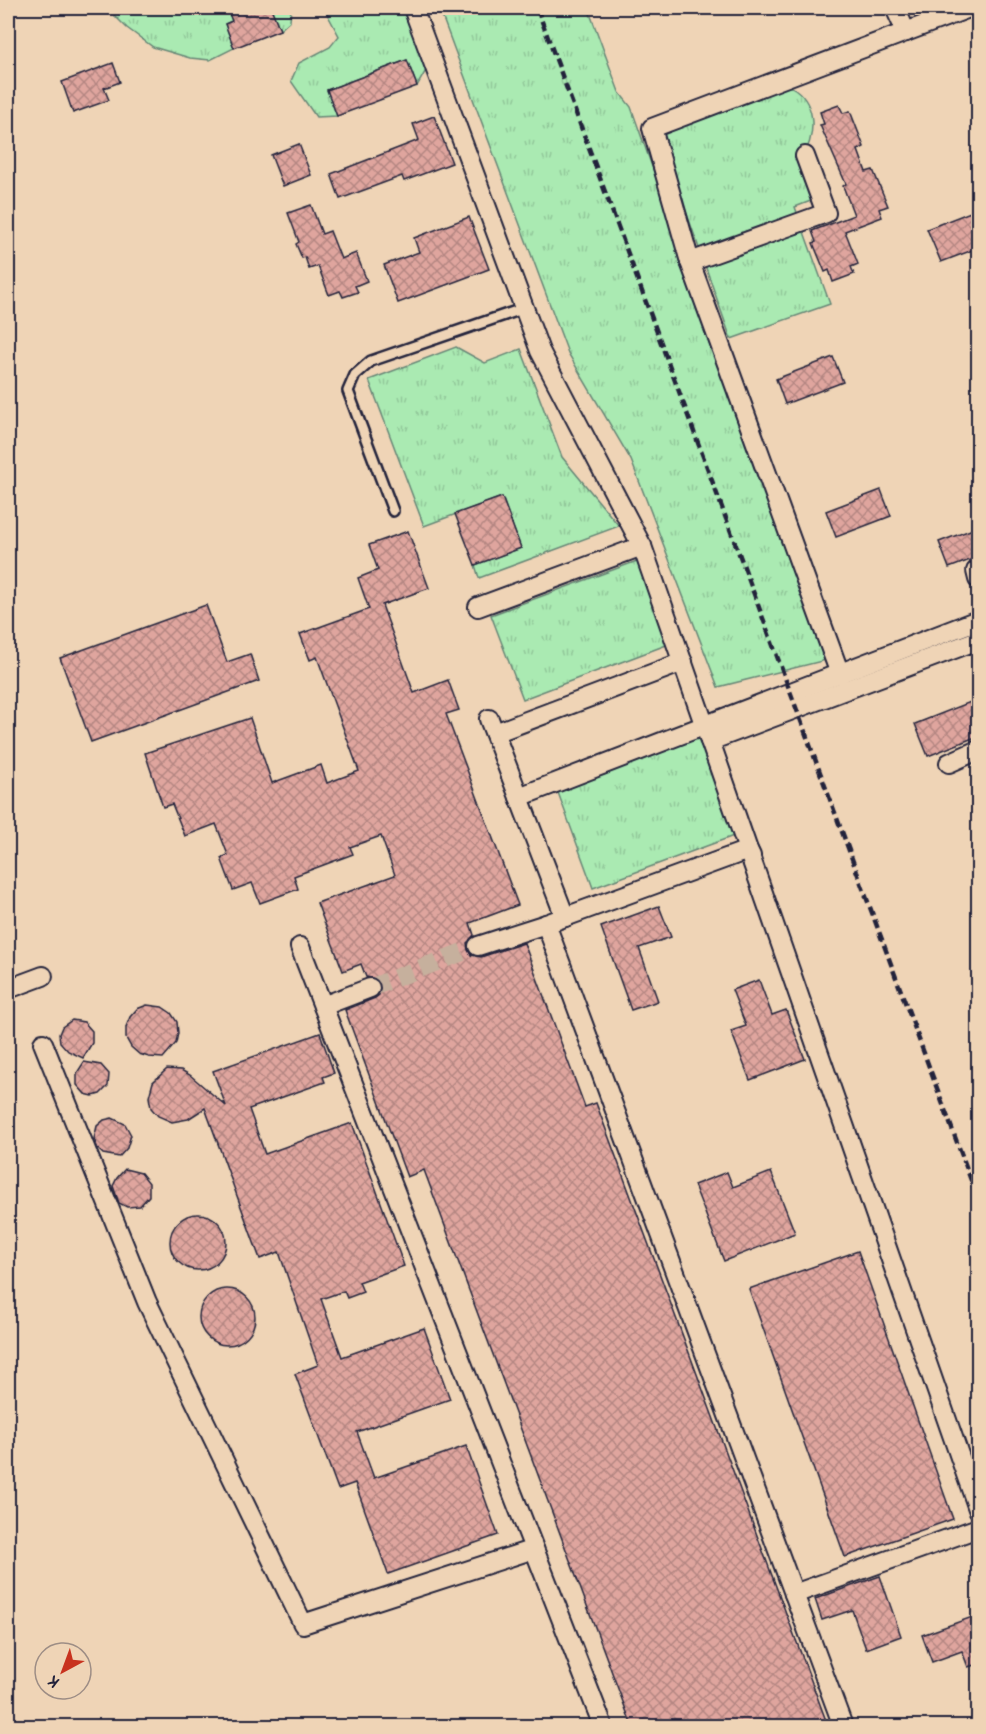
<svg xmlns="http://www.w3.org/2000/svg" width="986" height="1734" viewBox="0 0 986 1734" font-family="'Patrick Hand',sans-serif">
	<defs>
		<pattern id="grass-tufts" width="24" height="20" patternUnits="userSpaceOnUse" patternTransform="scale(1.5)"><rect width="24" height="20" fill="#aaeab2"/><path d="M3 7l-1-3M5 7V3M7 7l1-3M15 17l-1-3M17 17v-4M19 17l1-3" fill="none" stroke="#92c89a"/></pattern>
		<pattern id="building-cross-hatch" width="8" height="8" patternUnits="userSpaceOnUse" patternTransform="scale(1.5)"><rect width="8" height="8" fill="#dfa59e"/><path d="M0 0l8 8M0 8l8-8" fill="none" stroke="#b48682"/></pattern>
	</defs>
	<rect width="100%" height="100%" fill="#efd4b6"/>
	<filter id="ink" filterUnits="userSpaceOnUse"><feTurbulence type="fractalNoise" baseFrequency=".0167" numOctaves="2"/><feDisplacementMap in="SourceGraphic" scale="12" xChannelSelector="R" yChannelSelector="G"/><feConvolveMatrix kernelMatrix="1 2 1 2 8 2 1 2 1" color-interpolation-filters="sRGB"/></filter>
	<g filter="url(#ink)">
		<g fill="url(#grass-tufts)" stroke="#668676" stroke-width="1.5">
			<path d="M 107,8 L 227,8 L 232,21 L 225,24 L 234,48 L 210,60 L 190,58 L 153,47 L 127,28 Z"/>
			<path d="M 271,8 L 291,8 L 290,21 L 280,30 Z"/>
			<path d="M 324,8 L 405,8 L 428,67 L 417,86 L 407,60 L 327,90 L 337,116 L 316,117 L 291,81 L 299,63 L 330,47 L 339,36 Z"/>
			<path d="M 439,8 L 588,8 L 619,92 L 631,107 L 826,660 L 718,687 L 631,460 L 568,353 Z"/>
			<path d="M 776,84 C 782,85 790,85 795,89 C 818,106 815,137 802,159 L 816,199 L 795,207 L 830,304 L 731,339 L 656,126 Z"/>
			<path d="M 456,347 L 485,363 L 521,349 L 562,457 L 619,526 L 479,578 L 475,565 L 521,548 L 502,497 L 424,526 L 369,380 Z"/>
			<path d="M 637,561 L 669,644 L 523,699 L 491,615 Z"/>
			<path d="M 702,733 L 739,834 L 593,888 L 556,787 Z"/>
		</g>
		<g fill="url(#building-cross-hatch)" stroke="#22223b" stroke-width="1.5">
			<path d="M 227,8 L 271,8 L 280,30 L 234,48 L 225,24 L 232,21 Z"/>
			<path d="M 407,60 L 417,86 L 337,116 L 327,90 Z"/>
			<path d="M 113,63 L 120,82 L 104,88 L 109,100 L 73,113 L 62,82 Z"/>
			<path d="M 839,105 L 843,113 L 850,111 L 864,147 L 858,150 L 866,172 L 873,170 L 888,206 L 879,209 L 882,217 L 845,231 L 858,264 L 851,267 L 854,274 L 833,282 L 829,270 L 825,272 L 813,243 L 816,242 L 812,231 L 854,215 L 843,186 L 846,184 L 820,125 L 824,124 L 820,112 Z"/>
			<path d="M 434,116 L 452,163 L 404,181 L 402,176 L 340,199 L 331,174 L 419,140 L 413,124 Z"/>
			<path d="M 299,144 L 311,175 L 283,186 L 271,155 Z"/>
			<path d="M 311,205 L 322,234 L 330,231 L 341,259 L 356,253 L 367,281 L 355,286 L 358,292 L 343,297 L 340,291 L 329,295 L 318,266 L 309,269 L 305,257 L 302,258 L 296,244 L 299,242 L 288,213 Z"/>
			<path d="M 978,209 L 978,248 L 941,262 L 927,229 Z"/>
			<path d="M 469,217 L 489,269 L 398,303 L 384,265 L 419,252 L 414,238 Z"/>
			<path d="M 833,357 L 843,382 L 785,404 L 776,379 Z"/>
			<path d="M 881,490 L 891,516 L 836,537 L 826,511 Z"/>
			<path d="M 502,497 L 521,548 L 475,565 L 455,514 Z"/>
			<path d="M 978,527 L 978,557 L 949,568 L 939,542 Z"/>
			<path d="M 408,531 L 429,588 L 382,605 L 414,693 L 448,680 L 459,710 L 446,714 L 518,905 L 470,923 L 474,935 L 467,943 L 468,950 L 471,955 L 481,957 L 524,943 L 585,1107 L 596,1103 L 828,1726 L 632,1726 L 424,1170 L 407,1177 L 345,1010 L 375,998 L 379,995 L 381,985 L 377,979 L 366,977 L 361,964 L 343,971 L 317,903 L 395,875 L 381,836 L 350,847 L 353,854 L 294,876 L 298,889 L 260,903 L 252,883 L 233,890 L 221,858 L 228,855 L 216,824 L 185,836 L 172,804 L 163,807 L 145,753 L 250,718 L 272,783 L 321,765 L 327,783 L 359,771 L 317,657 L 310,660 L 300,634 L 369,609 L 358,578 L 378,570 L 369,545 Z"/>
			<path d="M 206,605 L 227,662 L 250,654 L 259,681 L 91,742 L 60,658 Z"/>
			<path d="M 978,699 L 978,736 L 928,756 L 915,724 Z"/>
			<path d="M 659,906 L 671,937 L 639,948 L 658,1001 L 631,1010 L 601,927 Z"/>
			<path d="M 759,980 L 772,1015 L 786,1010 L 805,1059 L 750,1080 L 731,1031 L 746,1026 L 732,990 Z"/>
			<path d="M 147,1005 L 162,1007 L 171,1013 L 177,1022 L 178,1033 L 176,1043 L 163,1058 L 149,1057 L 139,1054 L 131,1047 L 126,1038 L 126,1027 L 130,1017 L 137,1009 Z"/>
			<path d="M 72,1020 L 84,1022 L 92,1031 L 92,1043 L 83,1058 L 68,1051 L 60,1042 L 59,1034 L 62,1027 Z"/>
			<path d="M 320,1033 L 334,1073 L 323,1077 L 325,1082 L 249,1109 L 265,1154 L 352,1123 L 404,1266 L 359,1282 L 363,1292 L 347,1298 L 344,1291 L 321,1299 L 342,1357 L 424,1328 L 450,1399 L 357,1432 L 374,1478 L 466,1446 L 498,1535 L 388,1574 L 355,1483 L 338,1489 L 295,1374 L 318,1365 L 279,1252 L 260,1259 L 205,1108 L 188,1119 L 172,1122 L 158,1116 L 151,1108 L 149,1097 L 153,1082 L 167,1069 L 181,1070 L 190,1075 L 226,1106 L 213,1071 Z"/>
			<path d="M 84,1062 L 101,1065 L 109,1074 L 108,1086 L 100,1094 L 93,1096 L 85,1094 L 77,1085 L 77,1073 Z"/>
			<path d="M 112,1118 L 125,1124 L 131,1135 L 127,1148 L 119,1157 L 103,1154 L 98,1149 L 94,1139 L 97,1126 L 104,1120 Z"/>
			<path d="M 125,1169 L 141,1173 L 149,1183 L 149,1196 L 140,1206 L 127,1207 L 119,1203 L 113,1186 L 117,1178 Z"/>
			<path d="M 727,1172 L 733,1187 L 771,1172 L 795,1233 L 724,1261 L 694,1185 Z"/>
			<circle cx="198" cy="1242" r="28"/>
			<path d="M 858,1251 L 953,1519 L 845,1557 L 749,1289 Z"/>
			<circle cx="227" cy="1317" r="28"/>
			<path d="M 880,1576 L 901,1636 L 866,1649 L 852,1610 L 822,1620 L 815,1599 Z"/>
			<path d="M 978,1615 L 978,1664 L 968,1667 L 962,1651 L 932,1662 L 922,1635 Z"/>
		</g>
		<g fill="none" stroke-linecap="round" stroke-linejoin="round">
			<path stroke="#c6b09d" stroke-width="18" stroke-dasharray="18 9" stroke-linecap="butt" d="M 370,988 L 478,946"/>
			<g stroke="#22223b" stroke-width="14">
				<path id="lane" d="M 393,511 L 348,391 L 355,375 L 371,361 L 525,308"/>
			</g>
			<g stroke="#22223b" stroke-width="22">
				<g id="street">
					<path d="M 413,8 L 540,351 L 642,546 L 978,1509"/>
					<path d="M 895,8 L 906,32"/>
					<path d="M 690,262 L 826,213 L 805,156"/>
					<path d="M 976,571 L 978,579"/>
					<path d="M 478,607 L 642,546"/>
					<path d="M 840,674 L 690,262 L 652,128 L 969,8"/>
					<path d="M 489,719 L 565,917"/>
					<path d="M 495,733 L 683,662"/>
					<path d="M 710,741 L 978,640"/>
					<path d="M 949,763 L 978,750"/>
					<path d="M 519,797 L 978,620"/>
					<path d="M 751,856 L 748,850 L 546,924 L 843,1726"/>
					<path d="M 478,946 L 546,924"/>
					<path d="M 300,947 L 603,1726"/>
					<path d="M 8,989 L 43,976"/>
					<path d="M 323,1006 L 370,988"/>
					<path d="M 43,1043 L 147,1302 L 303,1624 L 534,1549"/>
					<path d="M 794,1594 L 978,1528"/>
				</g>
			</g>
			<use href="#lane" stroke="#efd4b6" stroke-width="9"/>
			<use href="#street" stroke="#efd4b6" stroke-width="18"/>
			<path stroke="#22223b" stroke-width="4.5" stroke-dasharray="9 4.5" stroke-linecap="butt" d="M 537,8 L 978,1199"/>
		</g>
	</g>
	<rect width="986" height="1734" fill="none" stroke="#efd4b6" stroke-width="30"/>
	<rect x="15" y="15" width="956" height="1704" fill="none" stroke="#22223b" stroke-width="2" filter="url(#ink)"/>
	<g transform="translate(63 1671) rotate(221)"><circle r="28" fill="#efd4b6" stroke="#9d8d85" stroke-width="1.5"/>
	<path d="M0-4.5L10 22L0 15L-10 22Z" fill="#c8321e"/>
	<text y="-9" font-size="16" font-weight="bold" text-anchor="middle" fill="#22223b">K</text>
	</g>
</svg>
